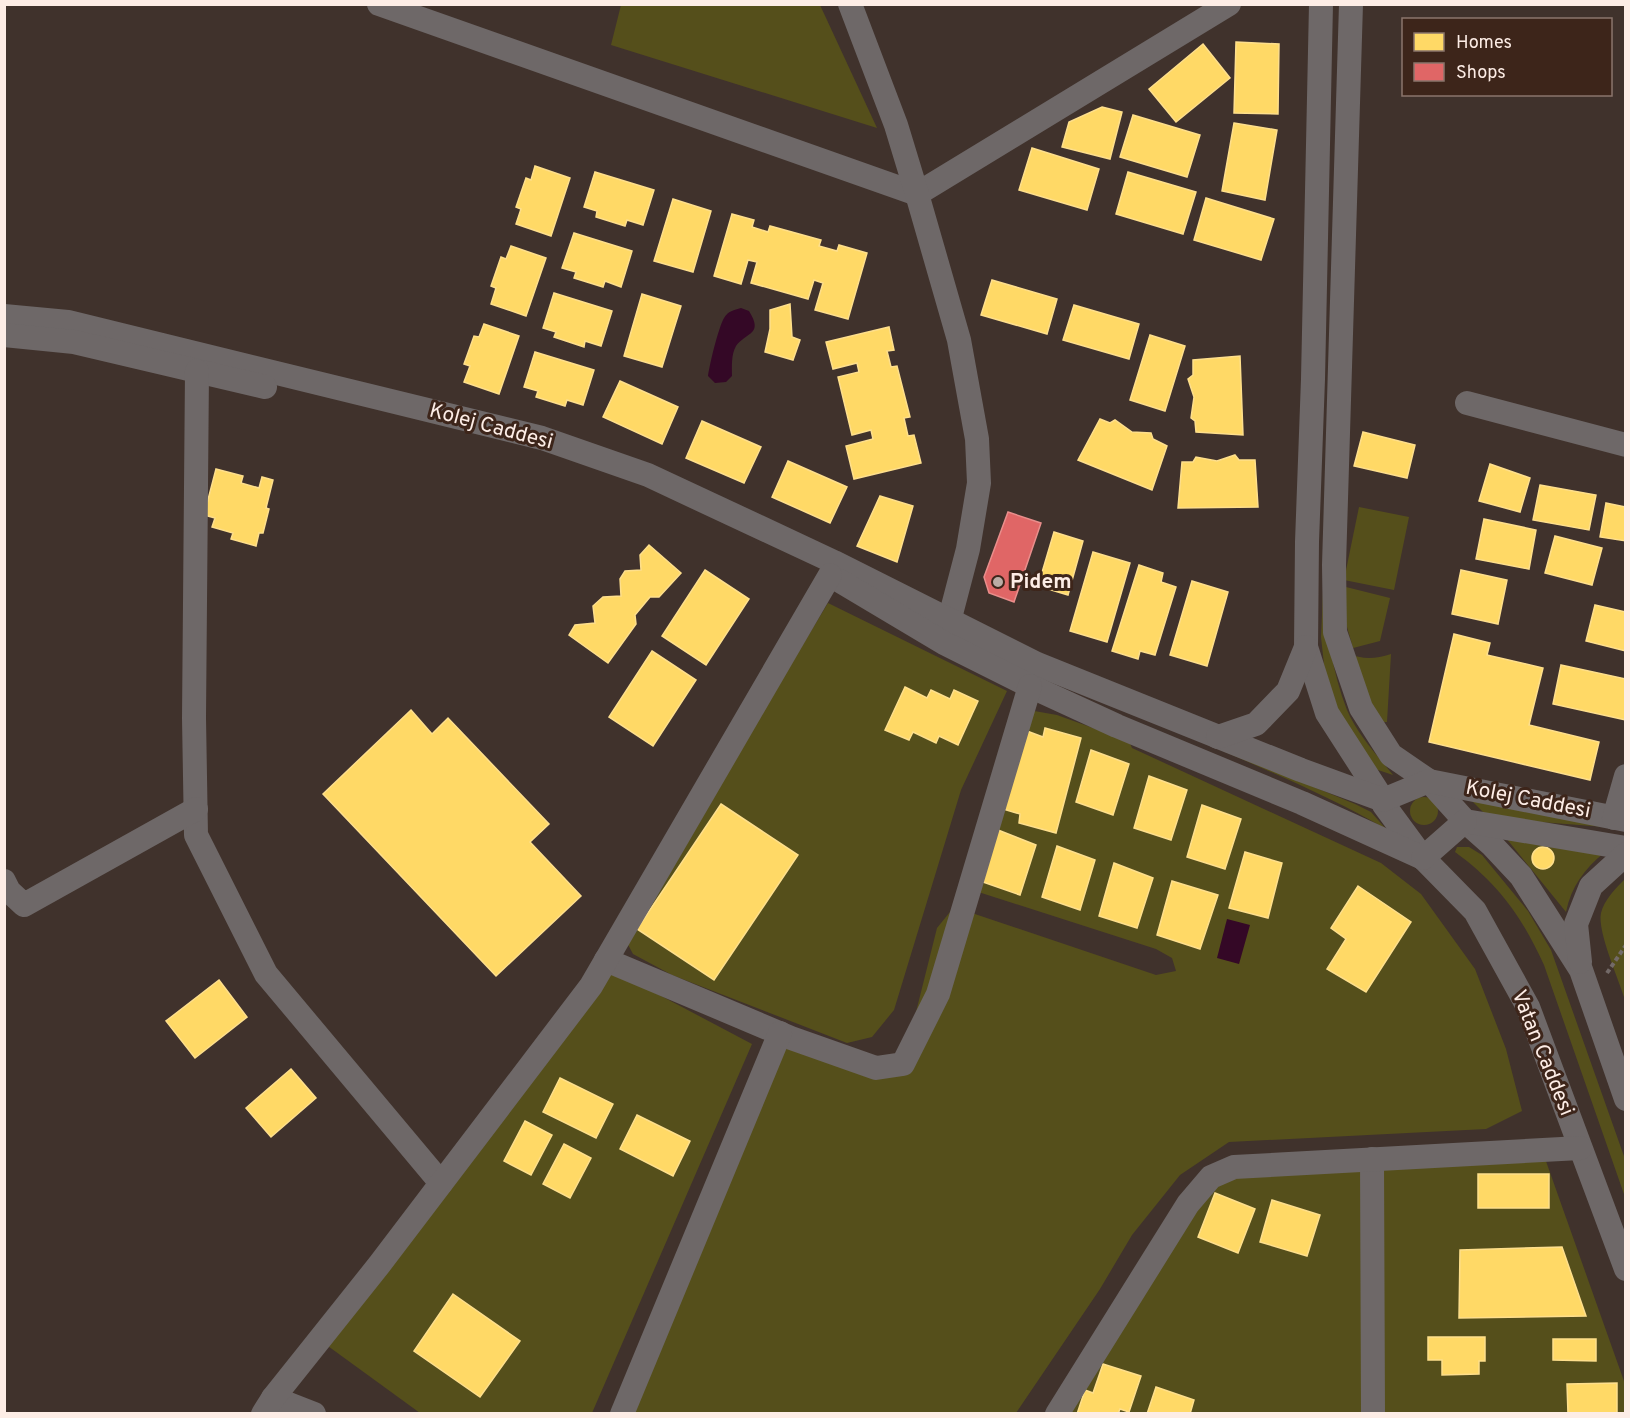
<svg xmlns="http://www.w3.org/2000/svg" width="1630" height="1418" viewBox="0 0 1630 1418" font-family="Overpass,sans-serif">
	<rect width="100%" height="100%" fill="#40322c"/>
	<g fill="#554f1b">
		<path d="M 621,5 L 820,5 L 877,128 L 611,45 Z"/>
		<path d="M 1359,507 L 1409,517 L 1394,590 L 1344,580 Z"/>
		<path d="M 1346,587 L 1390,598 L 1380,641 L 1353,648 L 1345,620 Z"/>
		<path d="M 1323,591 C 1327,631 1332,672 1347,710 C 1357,734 1377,755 1393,775 L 1372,768 L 1345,730 L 1326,682 L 1321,637 Z"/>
		<path d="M 828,603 L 1007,691 L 961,790 L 894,1010 L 872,1037 L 847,1043 L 672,975 L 633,954 L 625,939 Z"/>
		<path d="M 1347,653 C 1363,660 1375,659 1391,654 L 1387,722 L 1377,722 Z"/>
		<path d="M 1023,709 L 1057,715 L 1129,741 L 1132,748 L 1381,863 L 1421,894 L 1475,969 L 1506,1049 L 1522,1111 L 1486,1129 L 1229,1142 L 1180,1175 L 1132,1235 L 1100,1289 L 1016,1413 L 630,1414 L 784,1044 L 869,1073 L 900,1056 L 915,1016 L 937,928 L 954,907 L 1156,975 L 1176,971 L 1172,958 L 1156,949 L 969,889 Z"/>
		<path d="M 1175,730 L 1355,804 L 1371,812 L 1386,829 C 1319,790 1246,762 1175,730 Z"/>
		<path d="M 1465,794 L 1618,828 L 1489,818 Z"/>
		<circle cx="1424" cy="811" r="14"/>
		<path d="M 1506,838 L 1604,853 C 1585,868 1571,887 1566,912 Z"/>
		<path d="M 1457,847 L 1469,847 L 1482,855 L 1528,911 L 1551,950 L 1625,1159 L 1625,1197 L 1544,965 C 1522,917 1499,884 1455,852 Z"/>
		<path d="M 1625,879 L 1625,1000 C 1619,980 1597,931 1601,913 C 1604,900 1616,888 1625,879 Z"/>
		<path d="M 595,961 L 752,1044 L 592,1413 L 420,1413 L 310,1333 L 564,1022 Z"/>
		<path d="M 1542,1150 L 1625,1384 L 1625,1413 L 1057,1414 L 1211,1177 Z"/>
	</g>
	<g fill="#340826">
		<path d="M 741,308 L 749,311 C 764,335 746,332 736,346 C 731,355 732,366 732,376 L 726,382 L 715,383 L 708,376 C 710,363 718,329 724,318 C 728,311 734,310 741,308 Z"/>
		<path d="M 1227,919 L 1250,925 L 1239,964 L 1217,958 Z"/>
	</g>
	<g fill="#ffd966" stroke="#fedf8c" stroke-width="1.5">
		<path d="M 1236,42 L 1279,44 L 1278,114 L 1234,113 Z"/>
		<path d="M 1203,44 L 1230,78 L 1176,122 L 1149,89 Z"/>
		<path d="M 1102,107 L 1122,112 L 1110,159 L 1062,147 L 1069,122 Z"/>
		<path d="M 1133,115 L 1200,135 L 1187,177 L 1120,157 Z"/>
		<path d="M 1234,123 L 1277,130 L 1265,200 L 1222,191 Z"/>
		<path d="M 1032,148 L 1099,169 L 1087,210 L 1019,190 Z"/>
		<path d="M 535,166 L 570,178 L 551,236 L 516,224 L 521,209 L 516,207 L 526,178 L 531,180 Z"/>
		<path d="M 595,172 L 654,190 L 643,225 L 627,220 L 625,226 L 596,217 L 597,211 L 584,207 Z"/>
		<path d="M 1128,172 L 1196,192 L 1183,234 L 1116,214 Z"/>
		<path d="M 1206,198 L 1274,219 L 1261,260 L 1194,240 Z"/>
		<path d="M 673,199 L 711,211 L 693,272 L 654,261 Z"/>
		<path d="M 732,214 L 754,220 L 752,227 L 768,232 L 770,226 L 821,240 L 819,246 L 837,251 L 839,245 L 867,253 L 848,319 L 815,310 L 823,283 L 814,280 L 808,299 L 751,283 L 757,262 L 748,260 L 741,284 L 714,276 Z"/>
		<path d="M 574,233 L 632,251 L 621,287 L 605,281 L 603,287 L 574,278 L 576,272 L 562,268 Z"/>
		<path d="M 511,246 L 546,258 L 526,316 L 491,304 L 496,288 L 491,286 L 501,257 L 506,259 Z"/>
		<path d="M 992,280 L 1057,299 L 1047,334 L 981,315 Z"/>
		<path d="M 554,293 L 612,311 L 601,346 L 585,341 L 584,347 L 554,337 L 556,332 L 543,328 Z"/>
		<path d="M 642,294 L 681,306 L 662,367 L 624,356 Z"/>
		<path d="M 790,304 L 792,337 L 800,340 L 793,360 L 765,352 L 770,329 L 770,310 Z"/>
		<path d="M 1074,305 L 1139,324 L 1129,359 L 1063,340 Z"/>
		<path d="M 484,324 L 519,336 L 499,394 L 464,382 L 470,366 L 464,364 L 474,336 L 479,337 Z"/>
		<path d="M 889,327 L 894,350 L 887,351 L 891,367 L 897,366 L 910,417 L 904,418 L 908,436 L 914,435 L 921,463 L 854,479 L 846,446 L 873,439 L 871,430 L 852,435 L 838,377 L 859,372 L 857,363 L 833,369 L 826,342 Z"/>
		<path d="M 1150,335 L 1185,346 L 1165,411 L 1130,400 Z"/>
		<path d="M 535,352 L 594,370 L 583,405 L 567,400 L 565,406 L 536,397 L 538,391 L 524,387 Z"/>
		<path d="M 1240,356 L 1243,435 L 1196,432 L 1195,421 L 1191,418 L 1194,397 L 1188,379 L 1193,375 L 1193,360 Z"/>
		<path d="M 620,381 L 678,407 L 662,444 L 603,417 Z"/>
		<path d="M 1100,419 L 1110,423 L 1115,420 L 1132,432 L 1151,433 L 1153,439 L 1167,446 L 1152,490 L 1078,460 Z"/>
		<path d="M 702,421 L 761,447 L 744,483 L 686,458 Z"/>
		<path d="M 1363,432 L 1415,445 L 1407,478 L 1354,466 Z"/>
		<path d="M 1235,455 L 1239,460 L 1255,460 L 1258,507 L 1178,508 L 1182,462 L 1193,462 L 1196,457 L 1217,461 Z"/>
		<path d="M 788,461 L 847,487 L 830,523 L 772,497 Z"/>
		<path d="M 1490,464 L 1530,478 L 1520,512 L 1479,501 Z"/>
		<path d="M 216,469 L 243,476 L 241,483 L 259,488 L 262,477 L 273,480 L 266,508 L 269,509 L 263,533 L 259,533 L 256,546 L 231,539 L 233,533 L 212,527 L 215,518 L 204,515 Z"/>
		<path d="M 1540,485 L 1596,495 L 1589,530 L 1533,520 Z"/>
		<path d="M 880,496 L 913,506 L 897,562 L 857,546 Z"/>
		<path d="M 1606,503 L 1626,507 L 1626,541 L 1600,537 Z"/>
		<path d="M 1484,519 L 1536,530 L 1529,569 L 1476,559 Z"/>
		<path d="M 1054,532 L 1083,541 L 1068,595 L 1038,586 Z"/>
		<path d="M 1555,536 L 1602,548 L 1592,585 L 1545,573 Z"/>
		<path d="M 649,545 L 681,573 L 659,597 L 650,597 L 635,615 L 636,624 L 608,663 L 569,635 L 575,625 L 595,623 L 593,606 L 603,597 L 621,596 L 620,579 L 625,571 L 641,570 L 640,555 Z"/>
		<path d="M 1093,552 L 1130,563 L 1107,642 L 1070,631 Z"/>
		<path d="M 1139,565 L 1163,573 L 1161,582 L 1176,587 L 1155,655 L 1140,651 L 1138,659 L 1112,651 Z"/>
		<path d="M 705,570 L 749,599 L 706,665 L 662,636 Z"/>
		<path d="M 1461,570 L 1507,580 L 1498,624 L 1452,614 Z"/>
		<path d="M 1192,581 L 1228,592 L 1207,666 L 1170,655 Z"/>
		<path d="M 1595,605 L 1626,612 L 1626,651 L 1586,641 Z"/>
		<path d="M 1454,634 L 1490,643 L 1487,655 L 1543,668 L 1529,725 L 1599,742 L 1590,780 L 1429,742 Z"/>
		<path d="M 652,651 L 696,680 L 653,746 L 609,717 Z"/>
		<path d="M 1561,665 L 1626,679 L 1626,720 L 1553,704 Z"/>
		<path d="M 905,687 L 927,698 L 931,690 L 950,699 L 954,690 L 978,701 L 958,745 L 939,736 L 936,743 L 913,732 L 909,740 L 885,730 Z"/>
		<path d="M 411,710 L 432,734 L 448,718 L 549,824 L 530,842 L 581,896 L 496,976 L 323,794 Z"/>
		<path d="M 1045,728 L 1081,738 L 1056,833 L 1019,823 L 1020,814 L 1003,809 L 1027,731 L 1043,737 Z"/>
		<path d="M 1091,750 L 1129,764 L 1113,815 L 1076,802 Z"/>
		<path d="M 1149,776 L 1187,790 L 1171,840 L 1134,828 Z"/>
		<path d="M 721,804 L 798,855 L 714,980 L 637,929 Z"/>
		<path d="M 1202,805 L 1241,819 L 1225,869 L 1187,857 Z"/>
		<path d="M 998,830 L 1036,845 L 1020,895 L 983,882 Z"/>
		<path d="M 1057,846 L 1095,860 L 1080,910 L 1042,897 Z"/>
		<circle cx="1543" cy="858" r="11"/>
		<path d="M 1245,852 L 1282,863 L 1268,918 L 1229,908 Z"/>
		<path d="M 1114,863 L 1153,878 L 1137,928 L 1099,916 Z"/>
		<path d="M 1172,881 L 1218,895 L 1200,949 L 1157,935 Z"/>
		<path d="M 1358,886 L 1411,922 L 1366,992 L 1327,969 L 1346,939 L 1331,928 Z"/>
		<path d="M 219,980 L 247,1017 L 195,1058 L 166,1021 Z"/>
		<path d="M 291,1069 L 316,1098 L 271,1137 L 246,1108 Z"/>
		<path d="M 560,1078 L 613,1104 L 596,1138 L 543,1112 Z"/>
		<path d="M 637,1115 L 690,1141 L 673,1176 L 620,1149 Z"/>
		<path d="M 525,1121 L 552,1135 L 531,1175 L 504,1161 Z"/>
		<path d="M 564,1144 L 591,1158 L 570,1198 L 543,1184 Z"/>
		<rect x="1478" y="1174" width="71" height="34"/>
		<path d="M 1215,1193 L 1255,1209 L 1238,1253 L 1198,1237 Z"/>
		<path d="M 1272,1200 L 1320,1215 L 1307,1256 L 1260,1242 Z"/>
		<path d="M 1562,1247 L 1586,1316 L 1459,1318 L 1460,1250 Z"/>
		<path d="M 453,1294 L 520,1341 L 480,1397 L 414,1351 Z"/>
		<path d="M 1428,1337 L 1485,1337 L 1485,1361 L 1479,1361 L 1479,1374 L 1442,1375 L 1442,1360 L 1428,1360 Z"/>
		<path d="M 1553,1339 L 1596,1339 L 1596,1361 L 1553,1360 Z"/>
		<path d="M 1103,1364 L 1141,1376 L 1129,1412 L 1120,1409 L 1118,1414 L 1077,1414 L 1085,1390 L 1093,1393 Z"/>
		<path d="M 1617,1383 L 1617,1414 L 1568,1414 L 1567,1384 Z"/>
		<path d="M 1156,1387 L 1194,1400 L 1190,1414 L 1147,1414 Z"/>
	</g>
	<path fill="#e06666" stroke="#e98e8c" stroke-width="1.5" d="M 1008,512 L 1041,523 L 1014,602 L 989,593 L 984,577 Z"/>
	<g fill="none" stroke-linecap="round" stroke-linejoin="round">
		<path stroke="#736a68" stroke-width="4" stroke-dasharray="4.5 3" stroke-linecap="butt" d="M 1607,973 L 1626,945"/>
		<g stroke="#6e6868" stroke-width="24">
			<path d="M 379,4 L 917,194 L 1229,4"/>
			<path d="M 850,4 L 896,125 L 917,194 L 959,340 L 977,439 L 979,483 L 968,549 L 946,633"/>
			<path d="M 1321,4 L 1313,379 L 1307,542 L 1306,647 L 1327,713 L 1383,800 L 1384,805 L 1423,858 L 1475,911 L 1528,1007 L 1626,1269"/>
			<path d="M 1351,4 L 1334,565 L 1335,632 L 1361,708 L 1391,755 L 1429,781 L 1465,821 L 1492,845 L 1521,876 L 1581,970 L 1626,1099"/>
			<path d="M 4,316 L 68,322 L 542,438 L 648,475 L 834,562 L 1037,664 L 1301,770 L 1383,800 L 1429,781 L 1626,820"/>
			<path d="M 4,335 L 74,342 L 265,387"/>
			<path d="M 197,371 L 194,718 L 196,835 L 266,974 L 441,1183"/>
			<path d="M 1467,403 L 1626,445"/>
			<path d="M 840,581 L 944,643 L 1030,686 L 1117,726 L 1302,803 L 1423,858"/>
			<path d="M 1218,737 L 1256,724 L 1288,691 L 1306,647"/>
			<path d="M 1614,818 L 1626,776"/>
			<path d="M 1465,821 L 1626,848"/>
			<path d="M 1423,858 L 1465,821"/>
			<path d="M 4,881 L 9,891 L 24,905 L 196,809"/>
			<path d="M 606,960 L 791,1038 L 876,1068 L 903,1064 L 938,994 L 1030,686"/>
			<path d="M 1580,962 L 1576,924 L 1591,886 L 1626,854"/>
			<path d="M 1372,1159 L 1373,1414"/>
			<path d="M 273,1398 L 314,1414"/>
			<path d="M 263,1414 L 273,1398 L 379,1265 L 591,986 L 830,575"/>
			<path d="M 622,1414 L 780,1033"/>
			<path d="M 1057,1414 L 1188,1204 L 1211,1177 L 1234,1167 L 1580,1148"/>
		</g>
	</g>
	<circle fill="#bbaca5" stroke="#3d251a" stroke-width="2" cx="998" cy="582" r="6"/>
	<g text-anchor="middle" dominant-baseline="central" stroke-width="6" stroke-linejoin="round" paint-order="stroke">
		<g font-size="21" fill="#fdede6" stroke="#3d251a">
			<text transform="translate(491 427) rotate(15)">Kolej Caddesi</text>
			<text transform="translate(1528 800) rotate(11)">Kolej Caddesi</text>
			<text transform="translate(1542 1053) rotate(68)">Vatan Caddesi</text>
		</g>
		<g font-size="21" font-weight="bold" fill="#fdede6" stroke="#3d251a" text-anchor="start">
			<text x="1010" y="582">Pidem</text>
		</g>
	</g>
	<rect width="1630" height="1418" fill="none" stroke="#fdede6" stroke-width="12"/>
	<rect x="1402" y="18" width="210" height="78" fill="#3d251a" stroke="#8a756c" stroke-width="1.5"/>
	<rect x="1414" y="33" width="30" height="18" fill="#ffd966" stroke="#8a756c" stroke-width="1.5"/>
	<text x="1456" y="48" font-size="18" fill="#fdede6">Homes</text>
	<rect x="1414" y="63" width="30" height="18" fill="#e06666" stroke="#8a756c" stroke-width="1.5"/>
	<text x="1456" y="78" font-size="18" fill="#fdede6">Shops</text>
</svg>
